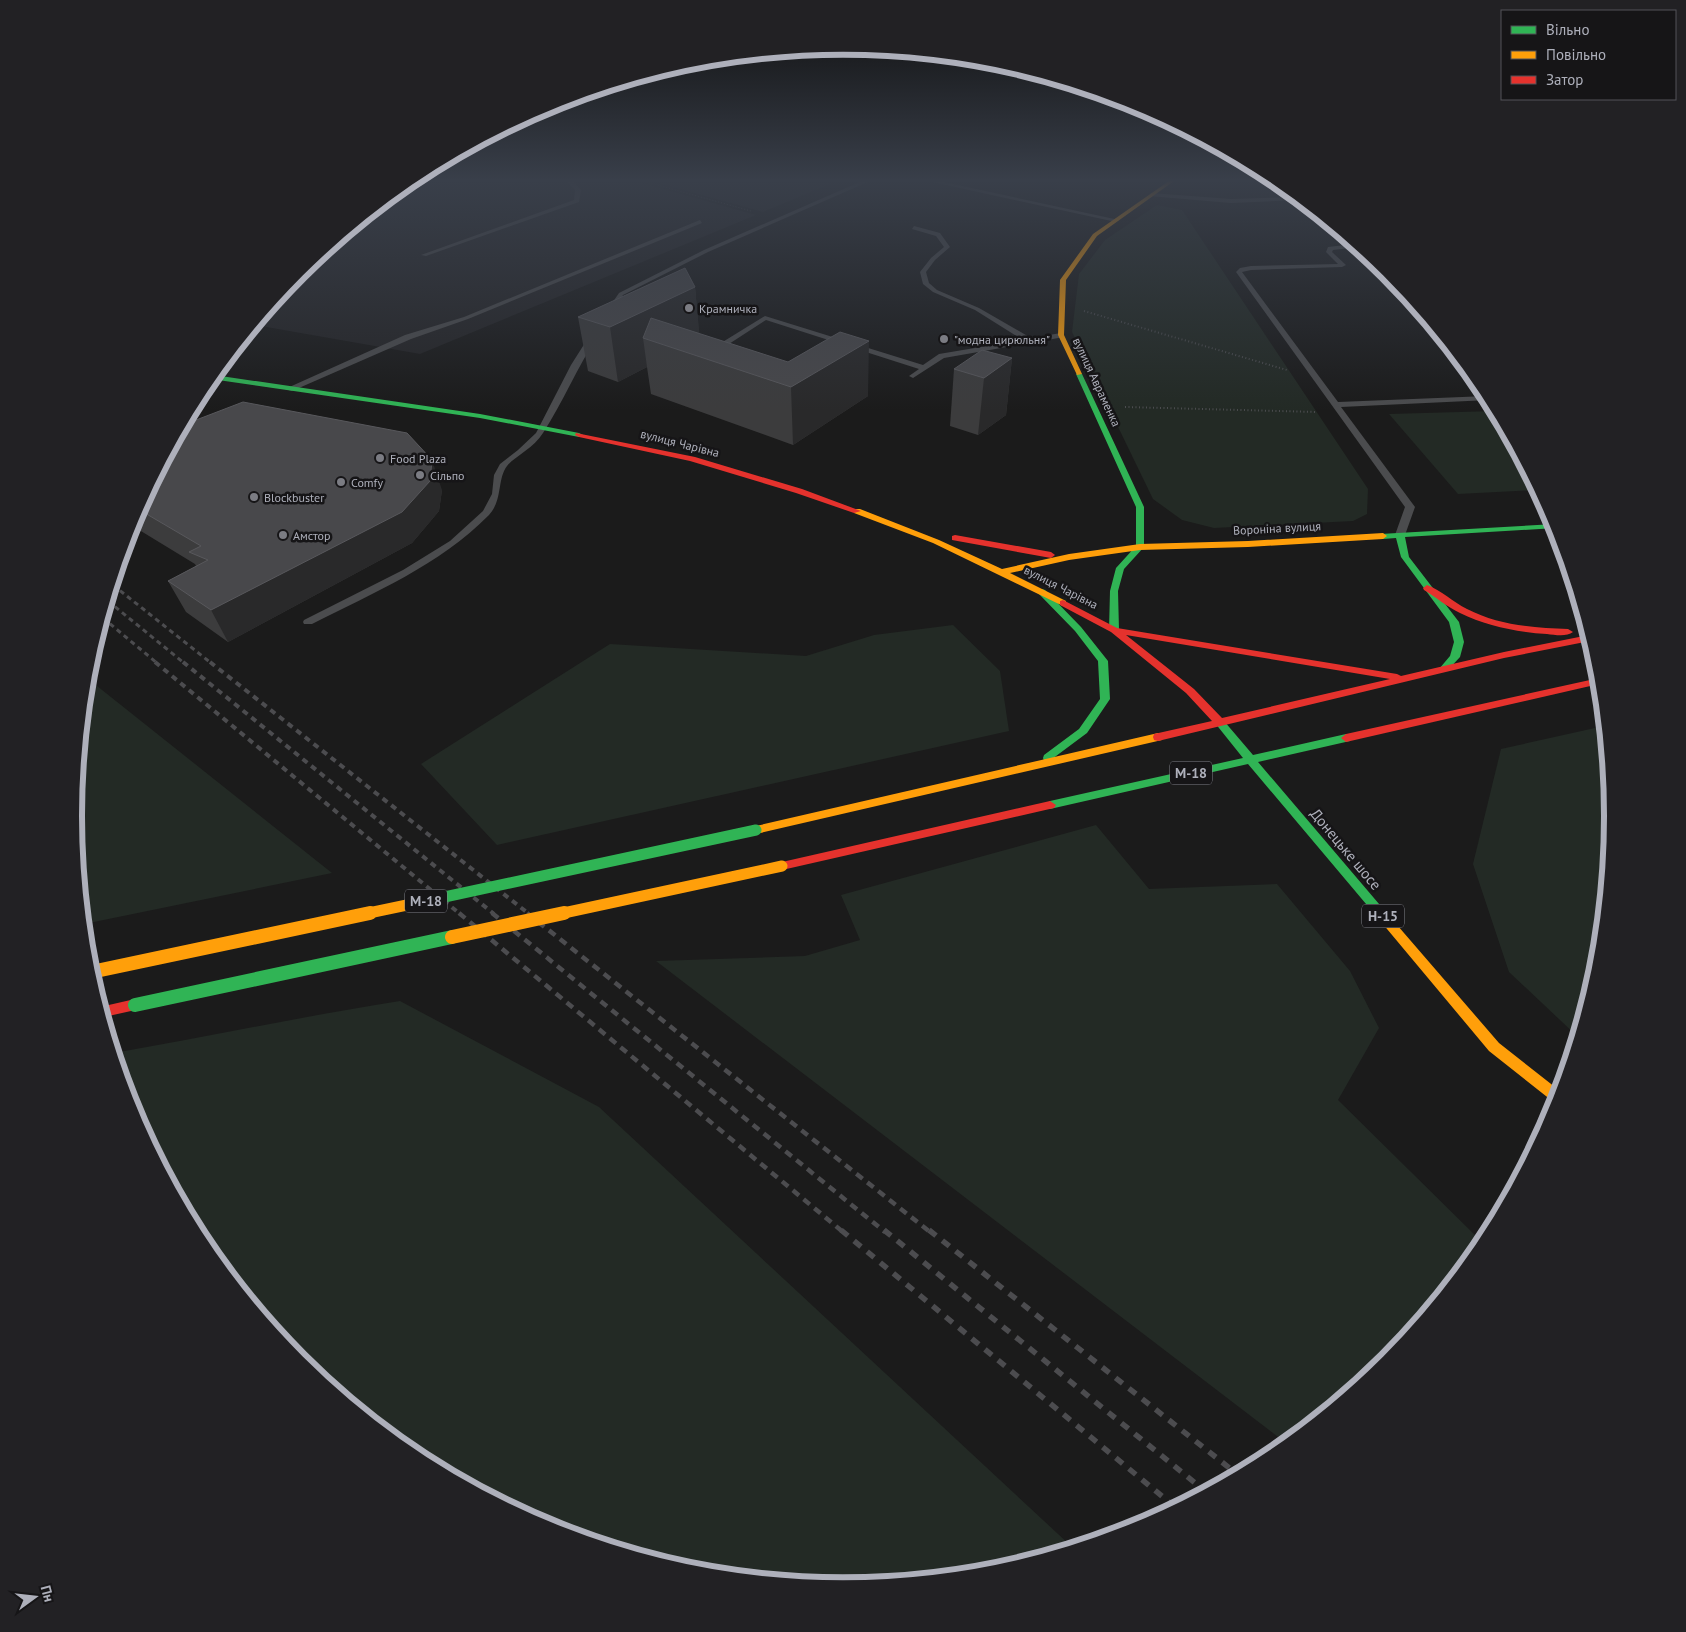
<svg xmlns="http://www.w3.org/2000/svg" width="1686" height="1632" viewBox="0 0 1686 1632" font-family="'PT Sans',sans-serif">
	<rect width="100%" height="100%" fill="#1b1b1b"/>
	<g fill="#252527">
		<path d="M 427,181 L 635,181 L 756,215 L 420,354 L 255,325 L 299,271 L 397,191 Z"/>
		<path d="M 651,181 L 837,181 L 763,212 Z"/>
	</g>
	<g fill="#232a25">
		<path d="M 1157,205 L 1182,210 L 1368,489 L 1367,514 L 1353,521 L 1214,528 L 1182,520 L 1153,499 L 1072,332 L 1079,274 L 1105,240 Z"/>
		<path d="M 1495,411 L 1537,490 L 1458,494 L 1389,414 Z"/>
		<path d="M 953,625 L 1000,671 L 1009,731 L 497,845 L 421,764 L 610,644 L 806,656 L 874,635 Z"/>
		<path d="M 87,678 L 332,873 L 84,924 L 73,816 Z"/>
		<path d="M 1604,726 L 1613,816 L 1598,966 L 1577,1036 L 1509,972 L 1473,864 L 1501,749 Z"/>
		<path d="M 1096,825 L 1149,889 L 1277,884 L 1350,971 L 1379,1028 L 1338,1100 L 1483,1243 L 1387,1360 L 1286,1443 L 656,961 L 805,956 L 860,940 L 841,895 Z"/>
		<path d="M 400,1001 L 599,1107 L 1072,1547 L 993,1571 L 843,1586 L 693,1571 L 548,1527 L 415,1456 L 299,1360 L 203,1243 L 132,1110 L 114,1053 C 210,1036 305,1016 400,1001 Z"/>
	</g>
	<g fill="none" stroke-linecap="round" stroke-linejoin="round">
		<path stroke="#4c4d50" stroke-width="1" stroke-dasharray="1 2" stroke-linecap="butt" d="M 643,181 L 751,211"/>
		<g stroke="#4c4d50" stroke-width="2" stroke-dasharray="1 2.5" stroke-linecap="butt">
			<path d="M 1084,311 L 1287,370"/>
			<path d="M 1125,407 L 1317,412"/>
		</g>
		<g fill="#4b4c4e" fill-rule="evenodd">
			<path d="M 567,181 L 573,181 L 581,190 L 579,202 L 426,256 L 421,255 L 574,200 L 575,190 Z"/>
			<path d="M 862,181 L 870,181 L 708,252 L 623,295 L 611,313 L 606,312 L 619,293 L 704,250 Z"/>
			<path d="M 928,181 L 939,181 L 1119,220 L 1116,222 Z"/>
			<path d="M 1151,193 L 1231,199 L 1297,197 L 1300,200 L 1231,203 L 1149,196 Z"/>
			<path d="M 700,220 L 702,223 L 468,319 L 411,339 L 292,391 L 285,389 L 405,335 L 464,317 Z"/>
			<path d="M 914,226 L 940,233 L 950,247 L 935,260 L 926,272 L 929,283 L 937,290 L 979,308 L 1031,338 L 1061,333 L 1064,333 L 1064,337 L 944,358 L 913,378 L 909,376 L 919,369 L 766,320 L 715,353 L 708,351 L 765,316 L 923,365 L 939,354 L 1023,340 L 975,310 L 933,292 L 923,284 L 920,272 L 931,258 L 944,247 L 936,236 L 912,229 Z"/>
			<path d="M 1354,244 L 1358,247 L 1333,250 L 1332,252 L 1346,265 L 1342,267 L 1251,270 L 1242,272 L 1338,402 L 1487,396 L 1489,400 L 1341,407 L 1415,507 L 1405,535 L 1400,538 L 1395,535 L 1405,507 L 1236,272 L 1240,268 L 1251,266 L 1338,264 L 1326,252 L 1328,247 Z"/>
			<path d="M 590,335 L 597,337 C 577,368 563,402 543,433 C 534,448 515,456 507,466 C 497,479 503,500 489,515 C 440,565 373,593 312,624 L 304,624 L 303,622 L 304,620 L 403,570 L 450,541 L 483,511 L 492,494 L 494,475 L 500,464 L 518,450 L 536,433 L 571,365 Z"/>
		</g>
		<g fill="#30b455" fill-rule="evenodd">
			<path d="M 1079,372 L 1082,374 L 1144,507 L 1144,547 L 1124,569 L 1118,591 L 1119,630 L 1114,633 L 1109,630 L 1110,591 L 1116,568 L 1136,546 L 1136,507 L 1076,374 Z"/>
			<path d="M 214,375 L 480,414 L 579,433 L 583,435 L 579,437 L 480,418 L 211,379 Z"/>
			<path d="M 1555,524 L 1556,528 L 1405,537 L 1409,557 L 1459,622 L 1464,642 L 1460,657 L 1447,671 L 1441,671 L 1439,669 L 1450,656 L 1454,642 L 1449,622 L 1401,557 L 1396,538 L 1383,539 L 1379,536 L 1380,534 Z"/>
			<path d="M 1042,589 L 1045,590 L 1081,627 L 1108,661 L 1110,699 L 1087,733 L 1048,762 L 1044,761 L 1043,758 L 1044,755 L 1079,729 L 1100,699 L 1098,661 L 1075,631 L 1039,594 L 1039,590 Z"/>
			<path d="M 1220,720 L 1224,721 L 1253,755 L 1346,734 L 1350,735 L 1351,738 L 1350,741 L 1258,762 L 1385,911 L 1387,914 L 1385,917 L 1381,919 L 1377,917 L 1248,764 L 1050,809 L 1044,805 L 1050,801 L 1243,758 L 1215,723 Z"/>
		</g>
		<g fill="#ff9f0a" fill-rule="evenodd">
			<path d="M 1169,181 L 1174,181 L 1097,236 L 1066,280 L 1064,335 L 1082,374 L 1077,375 L 1058,335 L 1060,280 L 1093,234 Z"/>
			<path d="M 854,509 L 860,509 L 939,540 L 1002,569 L 1069,554 L 1140,544 L 1248,541 L 1383,533 L 1387,536 L 1383,539 L 1248,547 L 1140,550 L 1069,560 L 1010,573 L 1066,601 L 1066,605 L 1063,606 L 933,543 L 854,513 Z"/>
			<path d="M 1158,733 L 1162,734 L 1163,737 L 1162,740 L 756,834 L 750,830 L 756,826 Z"/>
			<path d="M 1381,909 L 1385,911 L 1499,1043 L 1560,1091 L 1556,1104 L 1489,1051 L 1377,917 L 1375,914 L 1377,911 Z"/>
		</g>
		<g fill="#e5322d" fill-rule="evenodd">
			<path d="M 576,433 L 695,457 L 802,489 L 861,511 L 854,513 L 796,493 L 690,461 L 579,437 L 575,435 Z"/>
			<path d="M 955,535 L 1051,552 L 1055,555 L 1051,558 L 952,540 L 952,536 Z"/>
			<path d="M 1427,585 C 1441,590 1453,602 1467,609 C 1498,625 1533,628 1568,629 L 1573,632 C 1567,637 1555,635 1547,634 C 1517,632 1486,626 1460,613 C 1447,607 1436,597 1424,590 L 1423,588 Z"/>
			<path d="M 1063,600 L 1117,628 L 1397,674 L 1401,676 L 1504,652 L 1589,635 L 1590,641 L 1504,658 L 1158,741 L 1154,740 L 1153,737 L 1154,734 L 1212,721 L 1186,693 L 1111,632 L 1060,605 L 1060,601 ZM 1126,635 L 1390,679 L 1222,718 L 1194,689 Z"/>
			<path d="M 1599,678 L 1599,684 L 1346,742 L 1341,738 L 1346,734 Z"/>
			<path d="M 1050,801 L 1056,805 L 1054,808 L 782,870 L 778,869 L 776,866 L 778,863 L 782,862 Z"/>
			<path d="M 135,999 L 140,1001 L 142,1005 L 140,1009 L 104,1017 L 100,1007 Z"/>
		</g>
		<g stroke="#4c4c4f" stroke-width="3" stroke-dasharray="5 4" stroke-linecap="butt">
			<path d="M 113,585 L 211,663"/>
			<path d="M 108,601 L 184,663"/>
			<path d="M 103,618 L 157,663"/>
		</g>
		<g stroke="#4c4c4f" stroke-width="4" stroke-dasharray="6 5" stroke-linecap="butt">
			<path d="M 155,662 L 460,914"/>
			<path d="M 183,662 L 494,914"/>
			<path d="M 210,662 L 529,914"/>
		</g>
		<g stroke="#4c4c4f" stroke-width="4.5" stroke-dasharray="8 6" stroke-linecap="butt">
			<path d="M 459,913 L 843,1232"/>
			<path d="M 492,913 L 885,1232"/>
			<path d="M 527,913 L 930,1232"/>
		</g>
		<g stroke="#4c4c4f" stroke-width="5.5" stroke-dasharray="9 8" stroke-linecap="butt">
			<path d="M 841,1230 L 1175,1507"/>
			<path d="M 884,1230 L 1205,1491"/>
			<path d="M 929,1230 L 1237,1474"/>
		</g>
		<path stroke="#30b455" stroke-width="11" d="M 426,901 L 756,830"/>
		<path stroke="#30b455" stroke-width="14" d="M 135,1005 L 452,937"/>
		<g stroke="#ff9f0a" stroke-width="11">
			<path d="M 364,914 L 426,901"/>
			<path d="M 559,914 L 782,866"/>
		</g>
		<g stroke="#ff9f0a" stroke-width="14">
			<path d="M 452,937 L 564,913"/>
			<path d="M 96,971 L 370,913"/>
		</g>
	</g>
	<g fill="#3c3c3d">
		<path d="M 695,287 L 699,334 L 868,396 L 793,445 L 651,394 L 647,367 L 618,382 L 588,371 L 578,317 Z"/>
		<path d="M 1012,358 L 1006,415 L 978,435 L 950,426 L 954,369 Z"/>
		<path d="M 183,425 L 442,490 L 439,511 L 412,543 L 228,642 L 186,612 L 168,581 L 196,566 L 195,564 L 131,525 L 132,521 Z"/>
	</g>
	<g fill="#29292a">
		<path d="M 695,287 L 700,340 L 643,338 L 647,367 L 618,382 L 610,327 Z"/>
		<path d="M 869,341 L 868,396 L 793,445 L 791,387 Z"/>
		<path d="M 1012,358 L 1006,415 L 978,435 L 984,378 Z"/>
		<path d="M 432,460 L 442,490 L 439,511 L 412,543 L 228,642 L 211,610 Z"/>
	</g>
	<g fill="#48484b" stroke="#58585c">
		<path d="M 685,268 L 695,287 L 610,327 L 578,317 Z"/>
		<path d="M 651,318 L 788,362 L 840,332 L 869,341 L 791,387 L 643,338 Z"/>
		<path d="M 982,350 L 1012,358 L 984,378 L 954,369 Z"/>
		<path d="M 243,402 L 407,433 L 432,460 L 430,481 L 402,512 L 211,610 L 168,581 L 208,560 L 189,552 L 201,546 L 138,509 L 183,425 Z"/>
	</g>
	<linearGradient id="sky" x2="0" y2="1"><stop stop-color="#0f0f0f"/><stop offset="0.44" stop-color="#393f4a"/><stop offset="1" stop-color="#393f4a" stop-opacity="0"/></linearGradient>
	<rect width="1686" height="410" fill="url(#sky)"/>
	<g fill="#7b7c83" stroke="#161517" stroke-width="2">
		<circle cx="689" cy="308" r="5"/>
		<circle cx="944" cy="339" r="5"/>
		<circle cx="380" cy="458" r="5"/>
		<circle cx="420" cy="475" r="5"/>
		<circle cx="341" cy="482" r="5"/>
		<circle cx="254" cy="497" r="5"/>
		<circle cx="283" cy="535" r="5"/>
	</g>
	<g text-anchor="middle" dominant-baseline="central" stroke-width="5" stroke-linejoin="round" paint-order="stroke">
		<g font-size="12" fill="#aeb0bb" stroke="#161517" text-anchor="start">
			<text x="699" y="308">Крамничка</text>
			<text x="954" y="339">"модна цирюльня"</text>
			<text x="390" y="458">Food Plaza</text>
			<text x="430" y="475">Сільпо</text>
			<text x="351" y="482">Comfy</text>
			<text x="264" y="497">Blockbuster</text>
			<text x="293" y="535">Амстор</text>
		</g>
		<g font-size="12" fill="#aeb0bb" stroke="#161517">
			<text transform="translate(1097 382) rotate(65)">вулиця Авраменка</text>
			<text transform="translate(680 443) rotate(14)">вулиця Чарівна</text>
			<text transform="translate(1277 528) rotate(-3)">Вороніна вулиця</text>
			<text transform="translate(1061 587) rotate(27)">вулиця Чарівна</text>
		</g>
		<g fill="#161517" stroke="#80828a" stroke-width="1">
			<rect x="1170" y="761.5" width="42" height="23" rx="4"/>
			<rect x="405" y="889.5" width="42" height="23" rx="4"/>
			<rect x="1362" y="904.5" width="42" height="23" rx="4"/>
		</g>
		<g font-size="14" font-weight="bold" fill="#aeb0bb">
			<text x="1191" y="773">М-18</text>
			<text x="426" y="901">М-18</text>
			<text x="1383" y="916">Н-15</text>
		</g>
		<g font-size="15" fill="#aeb0bb" stroke="#161517">
			<text transform="translate(1346 849) rotate(50)">Донецьке шосе</text>
		</g>
	</g>
	<path d="M0 0H1686V1632H0ZM82 816a761 761 0 1 1 1522 0a761 761 0 1 1-1522 0Z" fill="#222124" fill-rule="evenodd"/>
	<path fill="none" stroke="#aeb0bb" stroke-width="6" d="M82 816a761 761 0 1 1 1522 0a761 761 0 1 1-1522 0Z"/>
	<rect x="1501" y="10" width="175" height="90" fill="#161517" stroke="#535359"/>
	<rect x="1511" y="26" width="25" height="8" fill="#30b455" stroke="#535359"/>
	<text x="1546" y="35" font-size="15" fill="#aeb0bb">Вільно</text>
	<rect x="1511" y="51" width="25" height="8" fill="#ff9f0a" stroke="#535359"/>
	<text x="1546" y="60" font-size="15" fill="#aeb0bb">Повільно</text>
	<rect x="1511" y="76" width="25" height="8" fill="#e5322d" stroke="#535359"/>
	<text x="1546" y="85" font-size="15" fill="#aeb0bb">Затор</text>
	<g transform="translate(35 1597) rotate(75)" stroke="#161517" stroke-width="4" paint-order="stroke">
	<path d="M0-4L9 19L0 12L-9 19Z" fill="#aeb0bb"/>
	<text y="-8" font-size="14" font-weight="bold" text-anchor="middle" fill="#aeb0bb">Пн</text>
	</g>
</svg>
